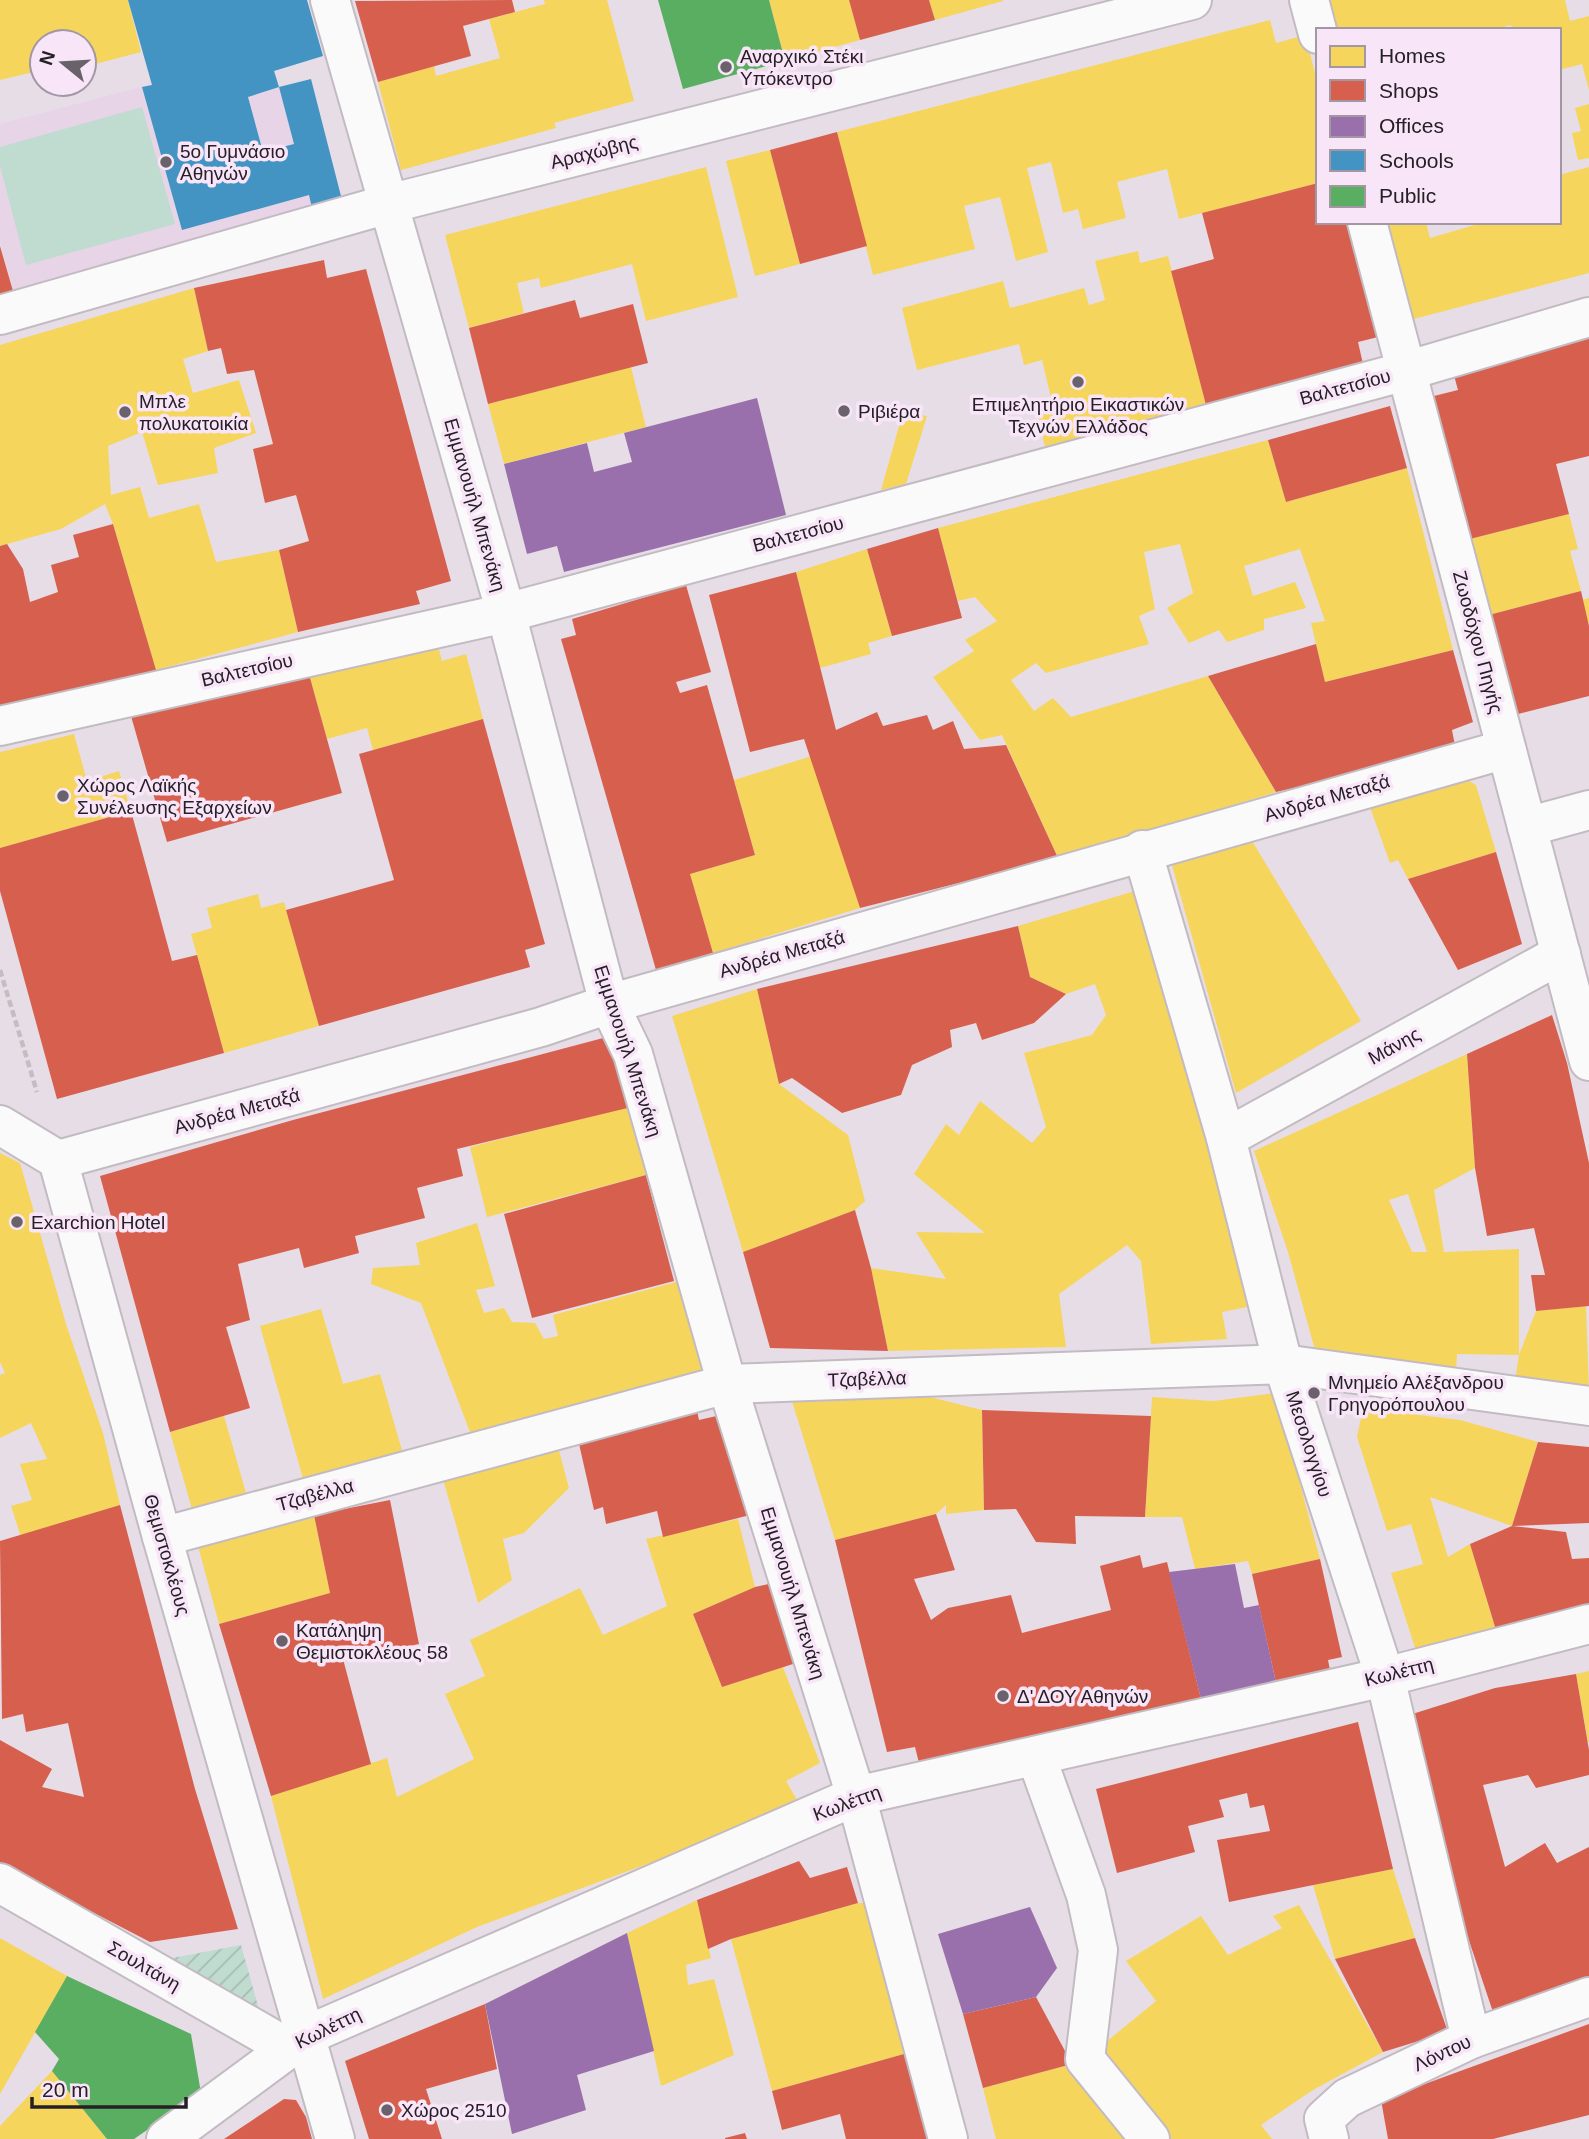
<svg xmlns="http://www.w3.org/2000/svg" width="1589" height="2139" viewBox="0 0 1589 2139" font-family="Arial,sans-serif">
	<defs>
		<pattern id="garden-furrows" width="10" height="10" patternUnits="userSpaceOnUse" patternTransform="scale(1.75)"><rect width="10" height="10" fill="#c0dbcf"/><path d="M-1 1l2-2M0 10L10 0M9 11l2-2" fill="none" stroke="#a5bcb2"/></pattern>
	</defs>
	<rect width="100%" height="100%" fill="#e7dde7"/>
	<path fill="#e7d5e7" d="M 270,53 L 279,87 L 311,79 L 345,212 L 15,298 L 0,242 L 0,124 Z"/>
	<path fill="#c0dbcf" d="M 142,107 L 175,224 L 26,265 L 0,166 L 0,147 Z"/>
	<path fill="url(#garden-furrows)" d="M 241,1945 L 260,2013 L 162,1960 Z"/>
	<g fill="#f6d55c" fill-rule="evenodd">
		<path d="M 0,0 L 128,0 L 141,52 L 84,67 L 84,42 L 42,42 L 42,70 L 0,80 Z"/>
		<path d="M 544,0 L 607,0 L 634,101 L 554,123 L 556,128 L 401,170 L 378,82 L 434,66 L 436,76 L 500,58 L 489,19 L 545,4 Z"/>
		<path d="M 769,0 L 849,0 L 860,40 L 785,61 Z"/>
		<path d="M 929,0 L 1003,0 L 1003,1 L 935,20 Z"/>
		<path d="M 1327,0 L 1565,0 L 1570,21 L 1589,16 L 1589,90 L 1582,64 L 1559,70 L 1559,30 L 1513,30 L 1511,25 L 1492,30 L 1334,30 Z"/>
		<path d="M 1270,20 L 1276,43 L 1305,35 L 1318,84 L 1318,183 L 1179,219 L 1167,169 L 1117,182 L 1126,218 L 1083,229 L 1078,209 L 1063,213 L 1051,162 L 1027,168 L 1048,252 L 1016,261 L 1000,197 L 964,206 L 975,249 L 873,275 L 837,132 Z"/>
		<path d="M 1589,104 L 1589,158 L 1578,160 L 1572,133 L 1581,131 L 1575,108 Z"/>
		<path d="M 770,150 L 800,264 L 755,276 L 726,161 Z"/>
		<path d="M 706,167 L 738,297 L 646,321 L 632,264 L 541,288 L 539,278 L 517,283 L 524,313 L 469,328 L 445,235 Z"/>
		<path d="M 1589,167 L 1589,273 L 1410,320 L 1384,222 L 1426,222 L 1430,238 L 1485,222 L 1559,222 L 1559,175 Z"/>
		<path d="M 1138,251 L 1140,263 L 1168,256 L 1206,405 L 1045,447 L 1035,403 L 1051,398 L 1042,360 L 1024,365 L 1019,344 L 917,370 L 902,308 L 1003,281 L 1010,308 L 1084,288 L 1089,305 L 1105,300 L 1095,261 Z"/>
		<path d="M 194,288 L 208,351 L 183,359 L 193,393 L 239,380 L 256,433 L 214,448 L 218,473 L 158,485 L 142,432 L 108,446 L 111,495 L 140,487 L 149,518 L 199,504 L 216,562 L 279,550 L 298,632 L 156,670 L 113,524 L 105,504 L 61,529 L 0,546 L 0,345 Z"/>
		<path d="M 631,367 L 646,427 L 504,464 L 488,404 Z"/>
		<path d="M 903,412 L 927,416 L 906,484 L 881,490 Z"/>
		<path d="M 1268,440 L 1286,502 L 1407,468 L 1453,650 L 1325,682 L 1311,623 L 1325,621 L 1300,549 L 1244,566 L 1253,596 L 1295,582 L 1306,608 L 1264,619 L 1264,630 L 1227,642 L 1219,630 L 1189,643 L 1167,608 L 1193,593 L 1180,544 L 1144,552 L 1155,609 L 1139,616 L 1149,644 L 1046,673 L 1036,663 L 1011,680 L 1034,711 L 1053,698 L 1071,717 L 1208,676 L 1276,792 L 1058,858 L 1002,735 L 980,740 L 933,677 L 974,651 L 965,640 L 997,621 L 975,597 L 958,601 L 938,528 Z"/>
		<path d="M 1569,514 L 1578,549 L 1570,551 L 1581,591 L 1485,616 L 1466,540 Z"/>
		<path d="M 867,549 L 892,636 L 868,643 L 871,654 L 820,668 L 796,572 Z"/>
		<path d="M 1589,598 L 1589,623 L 1588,623 L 1582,600 Z"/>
		<path d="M 434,631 L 442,661 L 466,654 L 483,719 L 373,750 L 367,728 L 327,739 L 307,667 Z"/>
		<path d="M 74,734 L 87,781 L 119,771 L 131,811 L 0,848 L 0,752 Z"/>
		<path d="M 812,756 L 860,908 L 713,953 L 690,874 L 755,855 L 734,780 Z"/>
		<path d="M 1463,778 L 1476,785 L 1496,852 L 1408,879 L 1398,860 L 1390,863 L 1367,799 Z"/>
		<path d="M 1249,836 L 1361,1021 L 1236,1093 L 1169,855 Z"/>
		<path d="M 1138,890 L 1252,1306 L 1222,1312 L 1227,1339 L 1151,1344 L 1141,1261 L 1127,1245 L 1059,1294 L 1066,1347 L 888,1351 L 871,1268 L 946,1279 L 916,1232 L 985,1233 L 914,1174 L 946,1124 L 959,1135 L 980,1101 L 1032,1143 L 1046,1127 L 1024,1053 L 1092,1035 L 1106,1015 L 1095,984 L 1066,994 L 1030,977 L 1018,926 Z"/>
		<path d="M 258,894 L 261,908 L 284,902 L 319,1026 L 224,1053 L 191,934 L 212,928 L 207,908 Z"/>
		<path d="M 757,989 L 779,1084 L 848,1135 L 865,1201 L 855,1210 L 743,1252 L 672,1016 Z"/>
		<path d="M 1467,1054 L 1475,1168 L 1434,1190 L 1444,1252 L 1519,1249 L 1519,1355 L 1457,1354 L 1456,1370 L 1315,1350 L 1288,1252 L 1254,1151 ZM 1408,1194 L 1427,1252 L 1412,1252 L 1389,1200 Z"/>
		<path d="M 627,1107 L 646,1175 L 487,1217 L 470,1147 Z"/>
		<path d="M 0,1153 L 20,1163 L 66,1324 L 103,1433 L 120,1505 L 21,1537 L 11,1506 L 32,1500 L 20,1464 L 47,1459 L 31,1423 L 0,1438 L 0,1375 L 5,1373 L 0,1362 Z"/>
		<path d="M 477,1223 L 495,1286 L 476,1290 L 484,1313 L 504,1308 L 512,1322 L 535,1323 L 544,1339 L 558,1336 L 553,1315 L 687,1279 L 714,1372 L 473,1440 L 421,1303 L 371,1284 L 373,1268 L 420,1265 L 416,1243 Z"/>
		<path d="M 1586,1306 L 1589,1392 L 1515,1381 L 1519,1355 L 1536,1311 Z"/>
		<path d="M 321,1309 L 343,1384 L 380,1374 L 403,1454 L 304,1482 L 260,1326 Z"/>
		<path d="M 795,1388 L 930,1397 L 982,1410 L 984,1510 L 946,1514 L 946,1505 L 936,1514 L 835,1540 L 791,1398 Z"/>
		<path d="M 1276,1393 L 1320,1559 L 1252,1574 L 1248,1561 L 1195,1569 L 1182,1517 L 1145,1517 L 1152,1397 L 1213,1401 Z"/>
		<path d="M 1363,1408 L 1460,1420 L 1538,1442 L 1512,1526 L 1430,1497 L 1448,1557 L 1470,1544 L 1499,1640 L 1418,1657 L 1391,1573 L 1423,1564 L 1411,1524 L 1387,1531 L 1357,1437 Z"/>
		<path d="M 224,1416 L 246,1493 L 192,1509 L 170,1432 Z"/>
		<path d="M 558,1447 L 569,1488 L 524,1533 L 503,1539 L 512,1580 L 478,1603 L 443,1479 Z"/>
		<path d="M 314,1515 L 330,1593 L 219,1624 L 198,1546 Z"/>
		<path d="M 738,1519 L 755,1587 L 693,1614 L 722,1687 L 783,1667 L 820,1763 L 786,1781 L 801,1807 L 477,1927 L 323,1999 L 271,1796 L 387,1758 L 397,1797 L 474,1759 L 445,1694 L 485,1676 L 470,1640 L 580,1588 L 603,1635 L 667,1606 L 646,1539 Z"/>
		<path d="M 1589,1671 L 1589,1742 L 1588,1742 L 1576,1674 Z"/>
		<path d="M 1393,1869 L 1415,1938 L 1335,1959 L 1313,1885 Z"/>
		<path d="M 697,1900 L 711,1958 L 686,1965 L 688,1985 L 714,1979 L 734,2055 L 661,2086 L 627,1933 Z"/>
		<path d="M 858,1903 L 865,1903 L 904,2054 L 772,2091 L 731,1939 Z"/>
		<path d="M 1299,1905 L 1383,2052 L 1313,2090 L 1261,2125 L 1272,2139 L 1156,2139 L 1089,2056 L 1156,2001 L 1126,1961 L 1201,1916 L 1228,1955 L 1282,1928 L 1273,1916 Z"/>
		<path d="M 0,1938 L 67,1976 L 0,2094 Z"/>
		<path d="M 1072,2064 L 1135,2139 L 996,2139 L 983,2088 Z"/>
		<path d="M 52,2071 L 107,2139 L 0,2139 L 0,2126 Z"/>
	</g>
	<g fill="#d6604d">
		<path d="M 512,0 L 515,12 L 463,26 L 471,56 L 378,82 L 355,1 Z"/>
		<path d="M 849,0 L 929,0 L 935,20 L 860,40 Z"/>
		<path d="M 837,132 L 867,246 L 800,264 L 770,150 Z"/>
		<path d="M 1318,183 L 1318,222 L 1353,222 L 1382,336 L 1358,342 L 1363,364 L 1206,405 L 1171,271 L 1214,259 L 1202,213 Z"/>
		<path d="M 0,246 L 15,298 L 0,302 Z"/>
		<path d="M 324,260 L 327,278 L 366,269 L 451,581 L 416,591 L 420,604 L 298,632 L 279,550 L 309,541 L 296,495 L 265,503 L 253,449 L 273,444 L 254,370 L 227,374 L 221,348 L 208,351 L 194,288 Z"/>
		<path d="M 575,300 L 580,318 L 633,304 L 648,363 L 488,404 L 469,328 Z"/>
		<path d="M 1589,333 L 1589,456 L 1556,464 L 1569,514 L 1466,540 L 1430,397 L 1458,390 L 1452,368 Z"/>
		<path d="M 1390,406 L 1407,468 L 1286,502 L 1268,440 Z"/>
		<path d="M 113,524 L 156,670 L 0,709 L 0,546 L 7,544 L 23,569 L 30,602 L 58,592 L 51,565 L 79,557 L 73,535 Z"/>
		<path d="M 938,528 L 962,618 L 892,636 L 867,549 Z"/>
		<path d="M 796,572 L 836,730 L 877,712 L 883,726 L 927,715 L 933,730 L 953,721 L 964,749 L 1006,745 L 1058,858 L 860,908 L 804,739 L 750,752 L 709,595 Z"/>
		<path d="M 686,585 L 711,672 L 676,682 L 680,693 L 707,685 L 755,855 L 690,874 L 713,953 L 656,970 L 561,639 L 576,635 L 572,619 Z"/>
		<path d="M 1581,591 L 1589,626 L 1589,696 L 1510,716 L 1485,616 Z"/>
		<path d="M 1316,644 L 1325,682 L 1453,650 L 1473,722 L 1452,730 L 1456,751 L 1276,792 L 1208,676 Z"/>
		<path d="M 307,667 L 342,793 L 167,842 L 131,716 Z"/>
		<path d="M 483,719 L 545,944 L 525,950 L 530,967 L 319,1026 L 286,910 L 394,880 L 359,754 Z"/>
		<path d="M 131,811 L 172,961 L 197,955 L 224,1053 L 57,1099 L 0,891 L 0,848 Z"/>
		<path d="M 1496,852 L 1522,944 L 1458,970 L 1408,879 Z"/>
		<path d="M 1018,926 L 1030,977 L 1066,994 L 1034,1023 L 982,1040 L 976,1023 L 950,1030 L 952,1047 L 912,1065 L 901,1095 L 842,1113 L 792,1078 L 779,1084 L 757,989 Z"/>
		<path d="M 1552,1015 L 1567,1063 L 1589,1163 L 1589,1306 L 1536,1311 L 1531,1275 L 1545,1275 L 1534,1228 L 1487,1236 L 1475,1168 L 1467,1054 Z"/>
		<path d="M 622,1033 L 640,1105 L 457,1149 L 463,1176 L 417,1188 L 425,1218 L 355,1236 L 359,1253 L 304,1268 L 299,1248 L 238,1264 L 250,1320 L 226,1327 L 250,1408 L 170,1432 L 100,1176 L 293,1120 Z"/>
		<path d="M 646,1175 L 674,1281 L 532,1318 L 504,1214 Z"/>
		<path d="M 855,1210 L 871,1268 L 888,1351 L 770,1348 L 743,1252 Z"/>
		<path d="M 696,1406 L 699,1420 L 725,1414 L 754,1514 L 663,1537 L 657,1511 L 606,1524 L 603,1507 L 594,1510 L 577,1435 Z"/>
		<path d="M 982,1410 L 1151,1416 L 1145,1517 L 1075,1516 L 1076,1544 L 1036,1542 L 1016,1509 L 984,1510 Z"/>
		<path d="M 1538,1442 L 1589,1447 L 1589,1523 L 1512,1526 L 1566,1532 L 1572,1559 L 1589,1558 L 1589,1618 L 1499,1640 L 1470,1544 L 1512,1526 Z"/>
		<path d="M 390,1500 L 419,1644 L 343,1659 L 371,1764 L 271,1796 L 219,1624 L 330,1593 L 314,1515 Z"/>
		<path d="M 120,1505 L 195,1789 L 238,1929 L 150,1942 L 0,1864 L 0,1740 L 52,1769 L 42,1787 L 84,1797 L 68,1723 L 26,1732 L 23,1714 L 2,1719 L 0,1541 Z"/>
		<path d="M 936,1514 L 955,1570 L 914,1579 L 931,1620 L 948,1608 L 1011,1595 L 1022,1633 L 1111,1610 L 1100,1566 L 1140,1555 L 1143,1568 L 1167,1562 L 1203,1707 L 922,1775 L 915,1747 L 887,1752 L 835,1540 Z"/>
		<path d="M 1320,1559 L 1342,1657 L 1328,1660 L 1331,1675 L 1277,1687 L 1252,1574 Z"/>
		<path d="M 773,1583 L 796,1663 L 722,1687 L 693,1614 L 755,1587 Z"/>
		<path d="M 1576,1674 L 1589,1750 L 1589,1775 L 1536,1788 L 1528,1775 L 1483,1785 L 1505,1867 L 1545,1843 L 1557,1863 L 1589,1847 L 1589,1985 L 1496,2021 L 1445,1869 L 1406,1716 L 1495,1688 Z"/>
		<path d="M 1358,1722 L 1393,1869 L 1229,1902 L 1217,1840 L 1270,1831 L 1264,1805 L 1250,1808 L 1247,1793 L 1219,1800 L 1224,1817 L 1188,1826 L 1195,1852 L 1117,1873 L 1096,1789 Z"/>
		<path d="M 799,1861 L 810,1878 L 847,1867 L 858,1903 L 731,1939 L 708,1949 L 697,1900 Z"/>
		<path d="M 1415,1938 L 1448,2032 L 1383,2052 L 1335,1959 Z"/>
		<path d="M 1036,1997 L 1072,2064 L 983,2088 L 963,2014 Z"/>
		<path d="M 485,2004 L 497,2069 L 426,2089 L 442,2139 L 369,2139 L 345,2061 Z"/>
		<path d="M 1589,2024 L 1589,2115 L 1493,2139 L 1388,2139 L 1381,2100 Z"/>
		<path d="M 904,2054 L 928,2139 L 846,2139 L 840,2114 L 782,2130 L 772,2091 Z"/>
		<path d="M 284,2099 L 296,2100 L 306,2117 L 312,2139 L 224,2139 Z"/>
		<path d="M 745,2133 L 747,2139 L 725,2139 L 725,2138 Z"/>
	</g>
	<g fill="#9970ab">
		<path d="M 757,398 L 786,515 L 564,572 L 557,546 L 527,554 L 504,464 L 587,443 L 594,472 L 632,462 L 624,433 Z"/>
		<path d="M 1235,1564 L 1244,1608 L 1259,1605 L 1277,1687 L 1203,1707 L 1169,1572 Z"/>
		<path d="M 1030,1907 L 1057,1968 L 1036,1997 L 963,2014 L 938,1934 Z"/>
		<path d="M 627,1933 L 654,2051 L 577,2075 L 586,2110 L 512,2134 L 485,2004 Z"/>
	</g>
	<path fill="#4393c3" d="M 128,0 L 307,0 L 323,56 L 274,71 L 279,87 L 248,97 L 263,152 L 294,144 L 279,87 L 311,79 L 342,200 L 312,208 L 309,195 L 182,230 L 142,87 L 152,85 Z"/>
	<g fill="#5aae61">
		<path d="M 658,0 L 769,0 L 785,61 L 683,89 Z"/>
		<path d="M 67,1976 L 191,2034 L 201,2093 L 134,2139 L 107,2139 L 52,2071 L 59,2059 L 35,2032 Z"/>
	</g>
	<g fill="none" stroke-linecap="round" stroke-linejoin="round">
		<g stroke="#c2bbc2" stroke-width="42">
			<g id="minor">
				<path d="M 330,0 L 506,613 L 609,1004 L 633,1054 L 727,1384 L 856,1796 L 948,2139"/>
				<path d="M 1309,0 L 1318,34"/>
				<path d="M 1367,222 L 1589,1061"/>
				<path d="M 0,315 L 388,204 L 1192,0"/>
				<path d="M 0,726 L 506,613 L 1406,371 L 1589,317"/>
				<path d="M 1527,827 L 1589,810"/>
				<path d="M 1142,850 L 1226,1138 L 1283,1364 L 1385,1677 L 1471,2039"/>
				<path d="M 0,1125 L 58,1160"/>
				<path d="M 1226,1138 L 1561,954"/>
				<path d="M 58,1160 L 541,1027 L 609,1004 L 1506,749"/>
				<path d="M 58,1160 L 162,1537 L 335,2139"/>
				<path d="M 162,1537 L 727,1384 L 1283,1364 L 1589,1406"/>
				<path d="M 1036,1756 L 1086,1895 L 1098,1950 L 1085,2059 L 1150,2139"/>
				<path d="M 0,1883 L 288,2048"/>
				<path d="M 166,2139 L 307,2035 L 856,1796 L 1385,1677 L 1589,1624"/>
				<path d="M 1329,2139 L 1324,2119 L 1347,2098 L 1471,2039 L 1589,1997"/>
			</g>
		</g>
		<path stroke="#c2bec2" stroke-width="4.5" stroke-dasharray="7 3.5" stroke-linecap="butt" d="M 0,970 L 37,1092"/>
		<use href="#minor" stroke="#fbfafb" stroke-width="38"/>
	</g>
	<g fill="#6a626a" stroke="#f8e6f8" stroke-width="2.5">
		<circle cx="726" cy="67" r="7"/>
		<circle cx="166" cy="162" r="7"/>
		<circle cx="1078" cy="382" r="7"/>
		<circle cx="844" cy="411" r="7"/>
		<circle cx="125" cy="412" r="7"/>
		<circle cx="63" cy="796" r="7"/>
		<circle cx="17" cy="1222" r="7"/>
		<circle cx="1314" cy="1393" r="7"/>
		<circle cx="282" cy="1641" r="7"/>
		<circle cx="1003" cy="1696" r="7"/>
		<circle cx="387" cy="2110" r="7"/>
	</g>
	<g text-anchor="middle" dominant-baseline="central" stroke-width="7" stroke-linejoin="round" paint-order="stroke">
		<g font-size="19" fill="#262026" stroke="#f8e6f8" text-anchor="start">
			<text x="740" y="56">Αναρχικό Στέκι<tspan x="740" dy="22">Υπόκεντρο</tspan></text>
			<text x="180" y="151">5ο Γυμνάσιο<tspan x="180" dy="22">Αθηνών</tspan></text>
			<text x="139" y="401">Μπλε<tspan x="139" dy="22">πολυκατοικία</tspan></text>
			<text x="1078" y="404" text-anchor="middle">Επιμελητήριο Εικαστικών<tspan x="1078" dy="22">Τεχνών Ελλάδος</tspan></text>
			<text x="858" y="411">Ριβιέρα</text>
			<text x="77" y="785">Χώρος Λαϊκής<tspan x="77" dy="22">Συνέλευσης Εξαρχείων</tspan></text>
			<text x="31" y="1222">Exarchion Hotel</text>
			<text x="1328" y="1382">Μνημείο Αλέξανδρου<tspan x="1328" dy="22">Γρηγορόπουλου</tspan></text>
			<text x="296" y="1630">Κατάληψη<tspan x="296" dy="22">Θεμιστοκλέους 58</tspan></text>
			<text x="1017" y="1696">Δ' ΔΟΥ Αθηνών</text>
			<text x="401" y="2110">Χώρος 2510</text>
		</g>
		<g font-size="19" fill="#262026" stroke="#f8e6f8">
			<text transform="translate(594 152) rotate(-14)">Αραχώβης</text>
			<text transform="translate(1345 387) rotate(-15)">Βαλτετσίου</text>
			<text transform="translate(475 505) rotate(74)">Εμμανουήλ Μπενάκη</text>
			<text transform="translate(798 534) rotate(-15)">Βαλτετσίου</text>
			<text transform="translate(1478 642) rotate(75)">Ζωοδόχου Πηγής</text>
			<text transform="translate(247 670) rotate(-13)">Βαλτετσίου</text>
			<text transform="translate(1327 798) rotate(-16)">Ανδρέα Μεταξά</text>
			<text transform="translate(782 954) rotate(-16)">Ανδρέα Μεταξά</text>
			<text transform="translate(1394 1046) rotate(-29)">Μάνης</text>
			<text transform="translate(628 1051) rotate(72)">Εμμανουήλ Μπενάκη</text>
			<text transform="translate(237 1111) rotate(-15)">Ανδρέα Μεταξά</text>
			<text transform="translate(867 1379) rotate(-2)">Τζαβέλλα</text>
			<text transform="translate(1309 1444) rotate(72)">Μεσολογγίου</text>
			<text transform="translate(315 1495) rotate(-15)">Τζαβέλλα</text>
			<text transform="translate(167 1555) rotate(74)">Θεμιστοκλέους</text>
			<text transform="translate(793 1593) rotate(73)">Εμμανουήλ Μπενάκη</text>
			<text transform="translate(1399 1672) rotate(-14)">Κωλέττη</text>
			<text transform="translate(847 1803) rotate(-20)">Κωλέττη</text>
			<text transform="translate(144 1966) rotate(30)">Σουλτάνη</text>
			<text transform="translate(328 2028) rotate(-26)">Κωλέττη</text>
			<text transform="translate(1442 2053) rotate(-25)">Λόντου</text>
		</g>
	</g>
	<rect x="1316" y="28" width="245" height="196" fill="#f8e6f8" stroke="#a497a4" stroke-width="2"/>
	<rect x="1330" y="46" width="35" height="21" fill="#f6d55c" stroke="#a497a4" stroke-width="2"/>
	<text x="1379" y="63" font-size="21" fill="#262026">Homes</text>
	<rect x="1330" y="80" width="35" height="21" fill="#d6604d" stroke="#a497a4" stroke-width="2"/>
	<text x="1379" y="98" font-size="21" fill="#262026">Shops</text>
	<rect x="1330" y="116" width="35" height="21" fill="#9970ab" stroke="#a497a4" stroke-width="2"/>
	<text x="1379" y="133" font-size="21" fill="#262026">Offices</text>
	<rect x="1330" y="150" width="35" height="21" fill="#4393c3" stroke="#a497a4" stroke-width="2"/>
	<text x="1379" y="168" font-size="21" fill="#262026">Schools</text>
	<rect x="1330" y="186" width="35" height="21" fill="#5aae61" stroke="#a497a4" stroke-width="2"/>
	<text x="1379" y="203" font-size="21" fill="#262026">Public</text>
	<g transform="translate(63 63) rotate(288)"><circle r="33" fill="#f8e6f8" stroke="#a497a4" stroke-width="2"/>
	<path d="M0-5L12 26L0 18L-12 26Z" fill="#6a626a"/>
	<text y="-10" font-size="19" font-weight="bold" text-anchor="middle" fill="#262026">N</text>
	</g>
	<path d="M32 2097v10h154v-10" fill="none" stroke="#262026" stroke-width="3.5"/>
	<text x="42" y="2097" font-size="21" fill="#262026" stroke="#f8e6f8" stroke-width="5" paint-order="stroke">20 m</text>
</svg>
